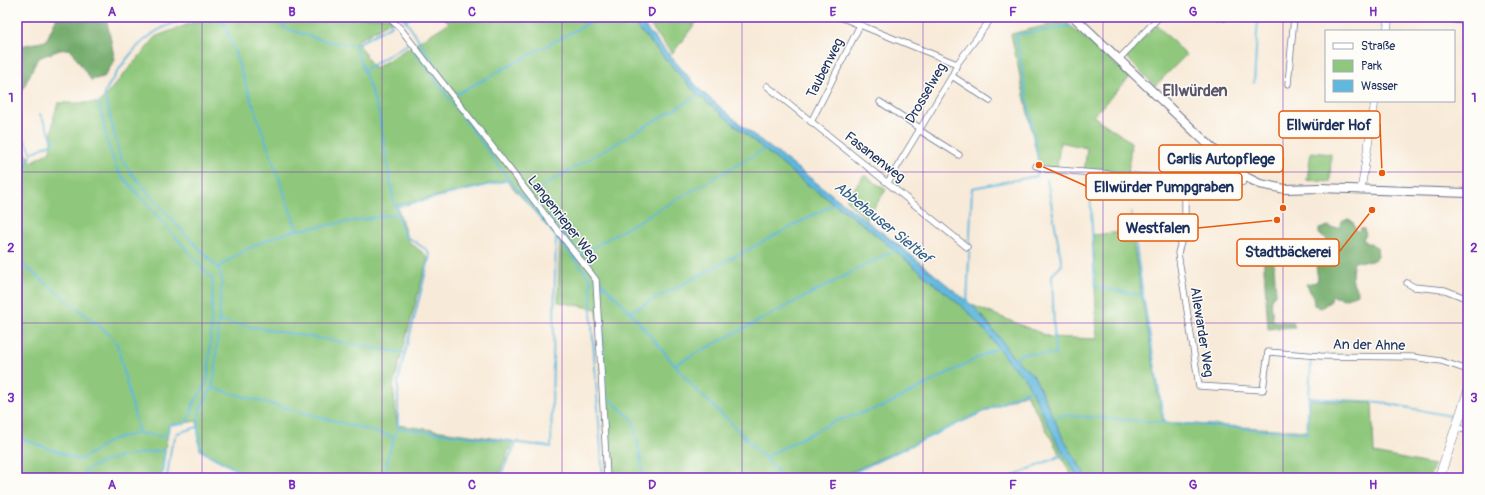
<svg xmlns="http://www.w3.org/2000/svg" width="1485" height="495" viewBox="0 0 1485 495" font-family="Pangolin,sans-serif">
	<rect width="100%" height="100%" fill="#fdfcf7"/>
	<filter id="ink" filterUnits="userSpaceOnUse"><feTurbulence type="fractalNoise" baseFrequency=".025" numOctaves="2"/><feDisplacementMap in="SourceGraphic" scale="8" xChannelSelector="R" yChannelSelector="G"/><feConvolveMatrix kernelMatrix="1 2 1 2 8 2 1 2 1" color-interpolation-filters="sRGB"/></filter>
	<filter id="wash" filterUnits="userSpaceOnUse"><feTurbulence type="fractalNoise" baseFrequency=".012" numOctaves="4" result="noise"/><feDisplacementMap in="SourceGraphic" scale="16" xChannelSelector="R" yChannelSelector="G"/><feGaussianBlur stdDeviation="0.9" result="paint"/><feColorMatrix in="noise" values="0 0 0 0 0 0 0 0 0 0 0 0 0 0 0 0 0 1.4 0 .05"/><feComposite in="paint" operator="in"/></filter>
	<g filter="url(#wash)">
		<rect width="100%" height="100%" fill="#f8ead8"/>
		<g fill="#8fc87c" stroke="#557c6d">
			<path d="M 208,17 L 398,17 L 357,41 L 374,69 L 449,23 L 443,17 L 628,17 L 696,93 L 800,179 L 864,225 L 965,309 L 988,334 L 1009,363 L 1025,377 L 1058,444 L 1079,478 L 1073,478 L 1026,393 L 837,478 L 609,478 L 597,309 L 558,302 L 560,240 L 506,180 L 397,205 L 408,241 L 428,257 L 393,386 L 397,425 L 513,441 L 497,478 L 252,478 L 200,450 L 197,421 L 169,425 L 161,478 L 17,478 L 17,139 L 32,162 L 50,151 L 54,116 L 58,103 L 99,103 L 157,36 Z"/>
			<path d="M 644,17 L 700,17 L 672,54 Z"/>
			<path d="M 1065,21 L 1130,77 L 1093,116 L 1131,142 L 1128,175 L 1084,173 L 1087,148 L 1060,142 L 1057,168 L 1039,165 L 1011,34 Z"/>
			<path d="M 1157,25 L 1186,55 L 1155,86 L 1125,56 Z"/>
			<path d="M 1311,152 L 1331,154 L 1330,182 L 1307,180 Z"/>
			<path d="M 864,175 L 886,190 L 866,219 L 846,200 Z"/>
			<path d="M 1131,231 L 1163,422 L 1307,431 L 1310,400 L 1372,403 L 1374,453 L 1434,465 L 1429,478 L 1087,478 L 1063,438 L 1034,376 L 1012,356 L 985,319 L 967,303 L 1050,337 L 1097,339 L 1093,235 Z"/>
		</g>
		<g fill="#73ac6c" stroke="#476e65">
			<path d="M 57,17 L 106,17 L 115,60 L 104,77 L 91,80 L 70,49 L 60,50 L 38,58 L 21,93 L 17,95 L 17,45 L 20,46 L 46,41 Z"/>
			<path d="M 1349,219 L 1353,222 L 1356,231 L 1359,231 L 1360,228 L 1364,229 L 1366,234 L 1363,239 L 1365,242 L 1377,247 L 1378,256 C 1371,265 1364,260 1354,262 C 1352,271 1350,283 1358,290 L 1358,294 L 1344,299 L 1332,296 L 1331,301 L 1321,308 L 1314,305 L 1313,297 L 1306,284 L 1316,282 L 1318,279 C 1316,265 1314,266 1322,254 L 1330,253 L 1326,238 L 1319,234 L 1319,229 L 1328,226 L 1333,228 L 1340,227 L 1342,221 Z"/>
			<path d="M 1273,251 L 1276,293 L 1271,299 L 1273,321 L 1293,322 L 1295,327 L 1268,329 L 1263,253 Z"/>
		</g>
		<path fill="#60b8dd" stroke="#3e749e" d="M 628,17 L 636,17 L 702,92 L 751,133 L 901,247 L 974,307 L 1002,341 L 1012,356 L 1034,376 L 1063,438 L 1087,478 L 1079,478 L 1058,444 L 1025,378 L 1009,363 L 988,334 L 965,309 L 864,225 L 800,179 L 696,93 Z"/>
		<g fill="none" stroke-linecap="round" stroke-linejoin="round">
			<g stroke="#60b8dd" stroke-width="2">
				<path d="M 191,17 C 178,22 162,26 151,35 C 130,50 117,72 104,93 L 120,157 L 131,173 L 183,232 L 218,268 L 222,279 L 215,372 L 212,388 L 200,409 L 198,427 L 199,444 L 202,451 L 252,478"/>
				<path d="M 222,17 L 297,230"/>
				<path d="M 279,17 L 284,28 L 325,41 L 355,45 L 392,25 L 390,23"/>
				<path d="M 402,17 L 406,21 L 411,17"/>
				<path d="M 435,18 L 436,17"/>
				<path d="M 406,21 L 455,95"/>
				<path d="M 1088,22 L 1112,17"/>
				<path d="M 355,45 L 379,114 L 393,198 L 404,235 L 427,250 L 430,256 L 398,381 L 398,428 L 388,455 L 385,478"/>
				<path d="M 412,48 L 509,180 L 591,279 L 591,312 L 603,478"/>
				<path d="M 364,70 L 409,43"/>
				<path d="M 1254,83 L 1258,17"/>
				<path d="M 455,95 L 600,17"/>
				<path d="M 17,126 L 32,153 L 17,192"/>
				<path d="M 32,153 L 54,142 L 40,114"/>
				<path d="M 1090,189 L 1095,287 L 1143,295"/>
				<path d="M 531,193 L 699,95"/>
				<path d="M 396,207 L 509,180"/>
				<path d="M 1131,212 L 1143,295 L 1164,422"/>
				<path d="M 548,213 L 600,281 L 630,312 L 696,390 L 726,418 L 784,478"/>
				<path d="M 581,254 L 765,149"/>
				<path d="M 17,260 L 108,333 L 117,344 L 139,433"/>
				<path d="M 218,268 C 241,249 269,238 297,230 L 397,214"/>
				<path d="M 600,281 L 605,395 L 633,420 L 644,478"/>
				<path d="M 967,305 L 972,188 L 1037,176 L 1039,165 L 1016,35 L 1070,26"/>
				<path d="M 630,312 L 836,203"/>
				<path d="M 218,321 L 404,353"/>
				<path d="M 1014,361 L 1022,353 L 1055,355 L 1052,275 L 1062,265 L 1047,180"/>
				<path d="M 674,365 L 896,249"/>
				<path d="M 212,388 L 394,437"/>
				<path d="M 1309,398 L 1380,402 L 1450,416"/>
				<path d="M 1053,420 L 1061,415 L 1307,433 L 1311,360"/>
				<path d="M 398,428 L 551,447 L 556,237"/>
				<path d="M 608,434 L 611,478"/>
				<path d="M 17,437 L 80,460 L 113,439 L 139,433 L 167,437 L 169,425 L 186,423 L 191,415 L 193,404 L 206,385 L 209,368 L 213,280 L 117,170 L 108,145 L 99,103"/>
				<path d="M 765,457 L 833,422 L 884,406 L 999,347"/>
				<path d="M 84,478 L 85,471 C 108,456 138,454 165,450 L 161,478"/>
				<path d="M 167,478 L 171,448 L 177,433 L 198,427"/>
				<path d="M 499,478 L 517,441"/>
				<path d="M 842,478 L 1033,388"/>
				<path d="M 1009,478 L 1067,453"/>
			</g>
		</g>
	</g>
	<g filter="url(#ink)">
		<g fill="none" stroke-linecap="round" stroke-linejoin="round">
			<g stroke="#687089" stroke-width="7">
				<g id="minor">
					<path d="M 388,17 L 400,28 L 596,280 L 607,478"/>
					<path d="M 840,17 L 957,64"/>
					<path d="M 1220,17 L 1224,18"/>
					<path d="M 1436,17 L 1468,22"/>
					<path d="M 1119,59 L 1159,17"/>
					<path d="M 952,76 L 990,101"/>
					<path d="M 1288,84 L 1294,17"/>
					<path d="M 767,86 L 967,247"/>
					<path d="M 880,102 L 920,128"/>
					<path d="M 811,122 L 860,25"/>
					<path d="M 919,130 L 959,155"/>
					<path d="M 1036,166 L 1045,169 L 1235,184 L 1243,182 L 1246,177"/>
					<path d="M 1185,181 L 1185,228 L 1178,253 L 1199,386 L 1263,390 L 1268,352 L 1320,356 L 1412,357 L 1441,361 L 1468,370"/>
					<path d="M 888,182 L 952,76 L 957,64 L 990,20"/>
					<path d="M 1407,283 L 1414,287 L 1445,290 L 1468,299"/>
					<path d="M 1456,427 L 1468,431"/>
				</g>
			</g>
			<g stroke="#687089" stroke-width="8">
				<g id="tertiary">
					<path d="M 1387,31 L 1389,17"/>
					<path d="M 1361,190 L 1375,101"/>
				</g>
			</g>
			<g stroke="#687089" stroke-width="10">
				<path id="secondary" d="M 1074,17 L 1230,165 L 1246,177 L 1260,184 L 1285,189 L 1319,188 L 1468,193"/>
			</g>
			<g stroke="#687089" stroke-width="10">
				<path id="primary" d="M 1439,478 L 1468,392"/>
			</g>
			<use href="#minor" stroke="#fff" stroke-width="5.5"/>
			<use href="#tertiary" stroke="#fff" stroke-width="7"/>
			<use href="#secondary" stroke="#fff" stroke-width="8"/>
			<use href="#primary" stroke="#fff" stroke-width="9"/>
		</g>
	</g>
	<path fill="none" stroke="#7b2cbf" stroke-width="1" stroke-opacity="0.55" d="M 202,17 L 202,478M 382,17 L 382,478M 562,17 L 562,478M 742,17 L 742,478M 923,17 L 923,478M 1103,17 L 1103,478M 1283,17 L 1283,478M 17,172 L 1468,172M 17,323 L 1468,323"/>
	<g text-anchor="middle" dominant-baseline="central" stroke-width="3" stroke-linejoin="round" paint-order="stroke">
		<g font-size="14" fill="#1b2f5e" stroke="#fdfcf7">
			<text transform="translate(825 68) rotate(-63)">Taubenweg</text>
			<text transform="translate(926 93) rotate(-60)">Drosselweg</text>
			<text transform="translate(875 157) rotate(38)">Fasanenweg</text>
			<text transform="translate(563 219) rotate(52)">Langenrieper Weg</text>
			<text transform="translate(1202 332) rotate(81)">Allewarder Weg</text>
			<text transform="translate(1369 345) rotate(1)">An der Ahne</text>
		</g>
		<g font-size="15" font-style="italic" fill="#335f8a" stroke="#fdfcf7">
			<text transform="translate(883 223) rotate(39)">Abbehauser Sieltief</text>
		</g>
		<g font-size="16" font-weight="bold" fill="#5b566b" stroke="#fdfcf7">
			<text x="1195" y="91">Ellwürden</text>
		</g>
	</g>
	<path fill="none" stroke="#e8590c" stroke-width="1.5" d="M1382 173L1380 124M1283 208L1283 158M1039 165L1086 186M1277 220L1198 228M1372 210L1339 252"/>
	<g fill="#e8590c" stroke="#fdfcf7" stroke-width="1.5">
		<circle cx="1382" cy="173" r="4"/>
		<circle cx="1283" cy="208" r="4"/>
		<circle cx="1039" cy="165" r="4"/>
		<circle cx="1277" cy="220" r="4"/>
		<circle cx="1372" cy="210" r="4"/>
	</g>
	<g fill="#fdfcf7" stroke="#e8590c" stroke-width="1.5">
		<rect x="1279" y="111" width="101" height="27" rx="4"/>
		<rect x="1159" y="145" width="124" height="27" rx="4"/>
		<rect x="1086" y="173" width="156" height="27" rx="4"/>
		<rect x="1118" y="214" width="80" height="27" rx="4"/>
		<rect x="1237" y="239" width="102" height="27" rx="4"/>
	</g>
	<g font-size="15" text-anchor="middle" font-weight="bold" fill="#1b2f5e">
		<text x="1329" y="130">Ellwürder Hof</text>
		<text x="1221" y="164">Carlis Autopflege</text>
		<text x="1164" y="192">Ellwürder Pumpgraben</text>
		<text x="1158" y="233">Westfalen</text>
		<text x="1288" y="257">Stadtbäckerei</text>
	</g>
	<rect width="1485" height="495" fill="none" stroke="#fdfcf7" stroke-width="44"/>
	<rect x="1325" y="30" width="130" height="72" fill="#fdfcf7" stroke="#a3aaba"/>
	<rect x="1333" y="43" width="20" height="6" fill="#ffffff" stroke="#a3aaba"/>
	<text x="1361" y="50" font-size="12" fill="#1b2f5e">Straße</text>
	<rect x="1333" y="60" width="20" height="12" fill="#8fc87c" stroke="#a3aaba"/>
	<text x="1361" y="70" font-size="12" fill="#1b2f5e">Park</text>
	<rect x="1333" y="80" width="20" height="12" fill="#60b8dd" stroke="#a3aaba"/>
	<text x="1361" y="90" font-size="12" fill="#1b2f5e">Wasser</text>
	<rect x="22" y="22" width="1441" height="451" fill="none" stroke="#7b2cbf" stroke-width="1.5"/>
	<g font-size="13" text-anchor="middle" font-weight="bold" fill="#7b2cbf">
		<text x="112" y="16">A</text>
		<text x="292" y="16">B</text>
		<text x="472" y="16">C</text>
		<text x="652" y="16">D</text>
		<text x="833" y="16">E</text>
		<text x="1013" y="16">F</text>
		<text x="1193" y="16">G</text>
		<text x="1373" y="16">H</text>
		<text x="11" y="102">1</text>
		<text x="1474" y="102">1</text>
		<text x="11" y="252">2</text>
		<text x="1474" y="252">2</text>
		<text x="11" y="402">3</text>
		<text x="1474" y="402">3</text>
		<text x="112" y="489">A</text>
		<text x="292" y="489">B</text>
		<text x="472" y="489">C</text>
		<text x="652" y="489">D</text>
		<text x="833" y="489">E</text>
		<text x="1013" y="489">F</text>
		<text x="1193" y="489">G</text>
		<text x="1373" y="489">H</text>
	</g>
</svg>
